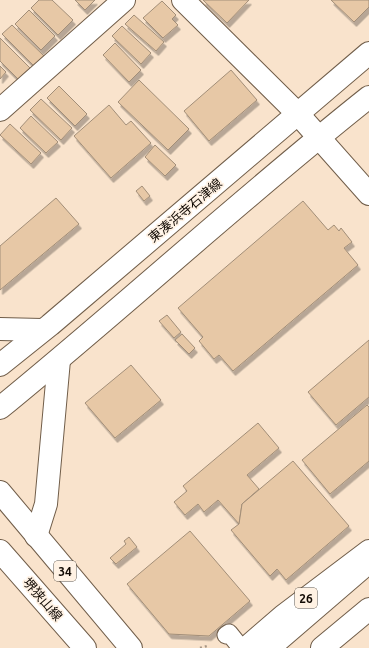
<svg xmlns="http://www.w3.org/2000/svg" width="369" height="648" viewBox="0 0 369 648" font-family="Ubuntu,'Noto Sans JP',sans-serif">
	<defs>
		<filter id="shadow"><feDropShadow dx="2.5" dy="4.5" stdDeviation="0" flood-color="#0004"/></filter>
	</defs>
	<rect width="100%" height="100%" fill="#f9e3cc"/>
	<g fill="#e7c8a6" stroke="#a28e78" filter="url(#shadow)">
		<path d="M 39,0 L 52,0 L 73,20 L 58,35 L 31,8 Z"/>
		<path d="M 75,0 L 95,0 L 85,10 Z"/>
		<path d="M 203,0 L 249,0 L 227,23 Z"/>
		<path d="M 331,0 L 369,0 L 369,7 L 354,22 Z"/>
		<path d="M 162,1 L 176,15 L 172,19 L 178,25 L 163,38 L 143,18 Z"/>
		<path d="M 29,10 L 55,36 L 41,50 L 15,24 Z"/>
		<path d="M 134,15 L 164,42 L 156,51 L 125,24 Z"/>
		<path d="M 12,25 L 44,56 L 34,66 L 2,34 Z"/>
		<path d="M 122,26 L 151,53 L 141,64 L 112,36 Z"/>
		<path d="M 0,38 L 30,68 L 18,79 L 0,61 Z"/>
		<path d="M 115,43 L 141,70 L 129,82 L 103,55 Z"/>
		<path d="M 0,66 L 6,72 L 0,79 Z"/>
		<path d="M 231,70 L 257,100 L 209,141 L 184,111 Z"/>
		<path d="M 139,80 L 189,129 L 168,150 L 118,102 Z"/>
		<path d="M 59,86 L 87,114 L 75,126 L 47,98 Z"/>
		<path d="M 41,99 L 72,128 L 61,140 L 30,110 Z"/>
		<path d="M 109,105 L 126,125 L 131,121 L 151,143 L 111,178 L 74,136 Z"/>
		<path d="M 31,116 L 58,142 L 46,153 L 20,128 Z"/>
		<path d="M 10,124 L 41,153 L 31,164 L 0,135 Z"/>
		<path d="M 155,145 L 176,165 L 165,176 L 145,157 Z"/>
		<path d="M 142,186 L 150,196 L 144,201 L 136,191 Z"/>
		<path d="M 56,198 L 79,224 L 0,290 L 0,246 Z"/>
		<path d="M 303,201 L 328,230 L 334,225 L 339,231 L 341,228 L 352,242 L 344,248 L 358,265 L 233,371 L 219,355 L 214,359 L 199,341 L 203,337 L 178,308 Z"/>
		<path d="M 167,315 L 181,332 L 174,338 L 159,321 Z"/>
		<path d="M 182,334 L 195,348 L 189,354 L 175,340 Z"/>
		<path d="M 369,340 L 369,397 L 336,425 L 308,392 Z"/>
		<path d="M 131,365 L 161,400 L 115,438 L 85,403 Z"/>
		<path d="M 367,405 L 369,407 L 369,461 L 330,494 L 302,460 Z"/>
		<path d="M 258,423 L 279,448 L 247,475 L 259,489 L 242,504 L 239,524 L 218,500 L 204,512 L 198,504 L 185,515 L 174,502 L 187,491 L 183,486 Z"/>
		<path d="M 293,461 L 349,526 L 286,580 L 277,569 L 270,576 L 231,530 L 239,524 L 242,504 Z"/>
		<path d="M 190,531 L 250,601 L 209,636 L 169,634 L 127,584 Z"/>
		<path d="M 129,537 L 137,547 L 116,564 L 110,558 L 126,544 L 124,541 Z"/>
	</g>
	<g fill="none" stroke-linecap="round" stroke-linejoin="round">
		<g stroke="#705d49" stroke-width="19">
			<path id="pedestrian" d="M 226,635 L 229,633 L 241,648"/>
		</g>
		<g stroke="#705d49" stroke-width="24">
			<g id="minor">
				<path d="M 183,0 L 298,114 L 369,194"/>
				<path d="M 0,110 L 124,0"/>
			</g>
		</g>
		<g stroke="#705d49" stroke-width="24">
			<g id="tertiary">
				<path d="M 0,365 L 50,325 L 369,53"/>
				<path d="M 0,408 C 125,306 243,197 369,97"/>
			</g>
		</g>
		<g stroke="#705d49" stroke-width="24">
			<g id="primary">
				<path d="M 0,329 L 42,330"/>
				<path d="M 0,492 L 131,648"/>
				<path d="M 36,536 L 46,504 L 59,360"/>
				<path d="M 0,551 L 85,648"/>
			</g>
		</g>
		<g stroke="#705d49" stroke-width="24">
			<path id="trunk" d="M 246,648 L 283,616 L 369,551"/>
		</g>
		<g stroke="#705d49" stroke-width="24">
			<g id="motorway">
				<path d="M 269,648 L 369,562"/>
				<path d="M 322,648 L 369,609"/>
			</g>
		</g>
		<path stroke="#a79685" stroke-width="2.5" stroke-dasharray="2 3" stroke-linecap="butt" d="M 200,648 L 207,646"/>
		<use href="#pedestrian" stroke="#fff" stroke-width="17"/>
		<use href="#minor" stroke="#fff" stroke-width="22"/>
		<use href="#tertiary" stroke="#fff" stroke-width="22"/>
		<use href="#primary" stroke="#fff" stroke-width="22"/>
		<use href="#trunk" stroke="#fff" stroke-width="22"/>
		<use href="#motorway" stroke="#fff" stroke-width="22"/>
	</g>
	<g text-anchor="middle" dominant-baseline="central" stroke-width="3.5" stroke-linejoin="round" paint-order="stroke">
		<g fill="#fff2e4" stroke="#585047" stroke-width="1">
			<rect x="54" y="561" width="22" height="20" rx="3"/>
			<rect x="295" y="588" width="22" height="20" rx="3"/>
		</g>
		<g font-size="12" font-weight="bold" fill="#110a04">
			<text x="65" y="571">34</text>
			<text x="306" y="598">26</text>
		</g>
		<g font-size="13" fill="#110a04" stroke="#fff2e4">
			<text transform="translate(185 210) rotate(-40)">東湊浜寺石津線</text>
			<text transform="translate(43 599) rotate(49)">堺狭山線</text>
		</g>
	</g>
</svg>
